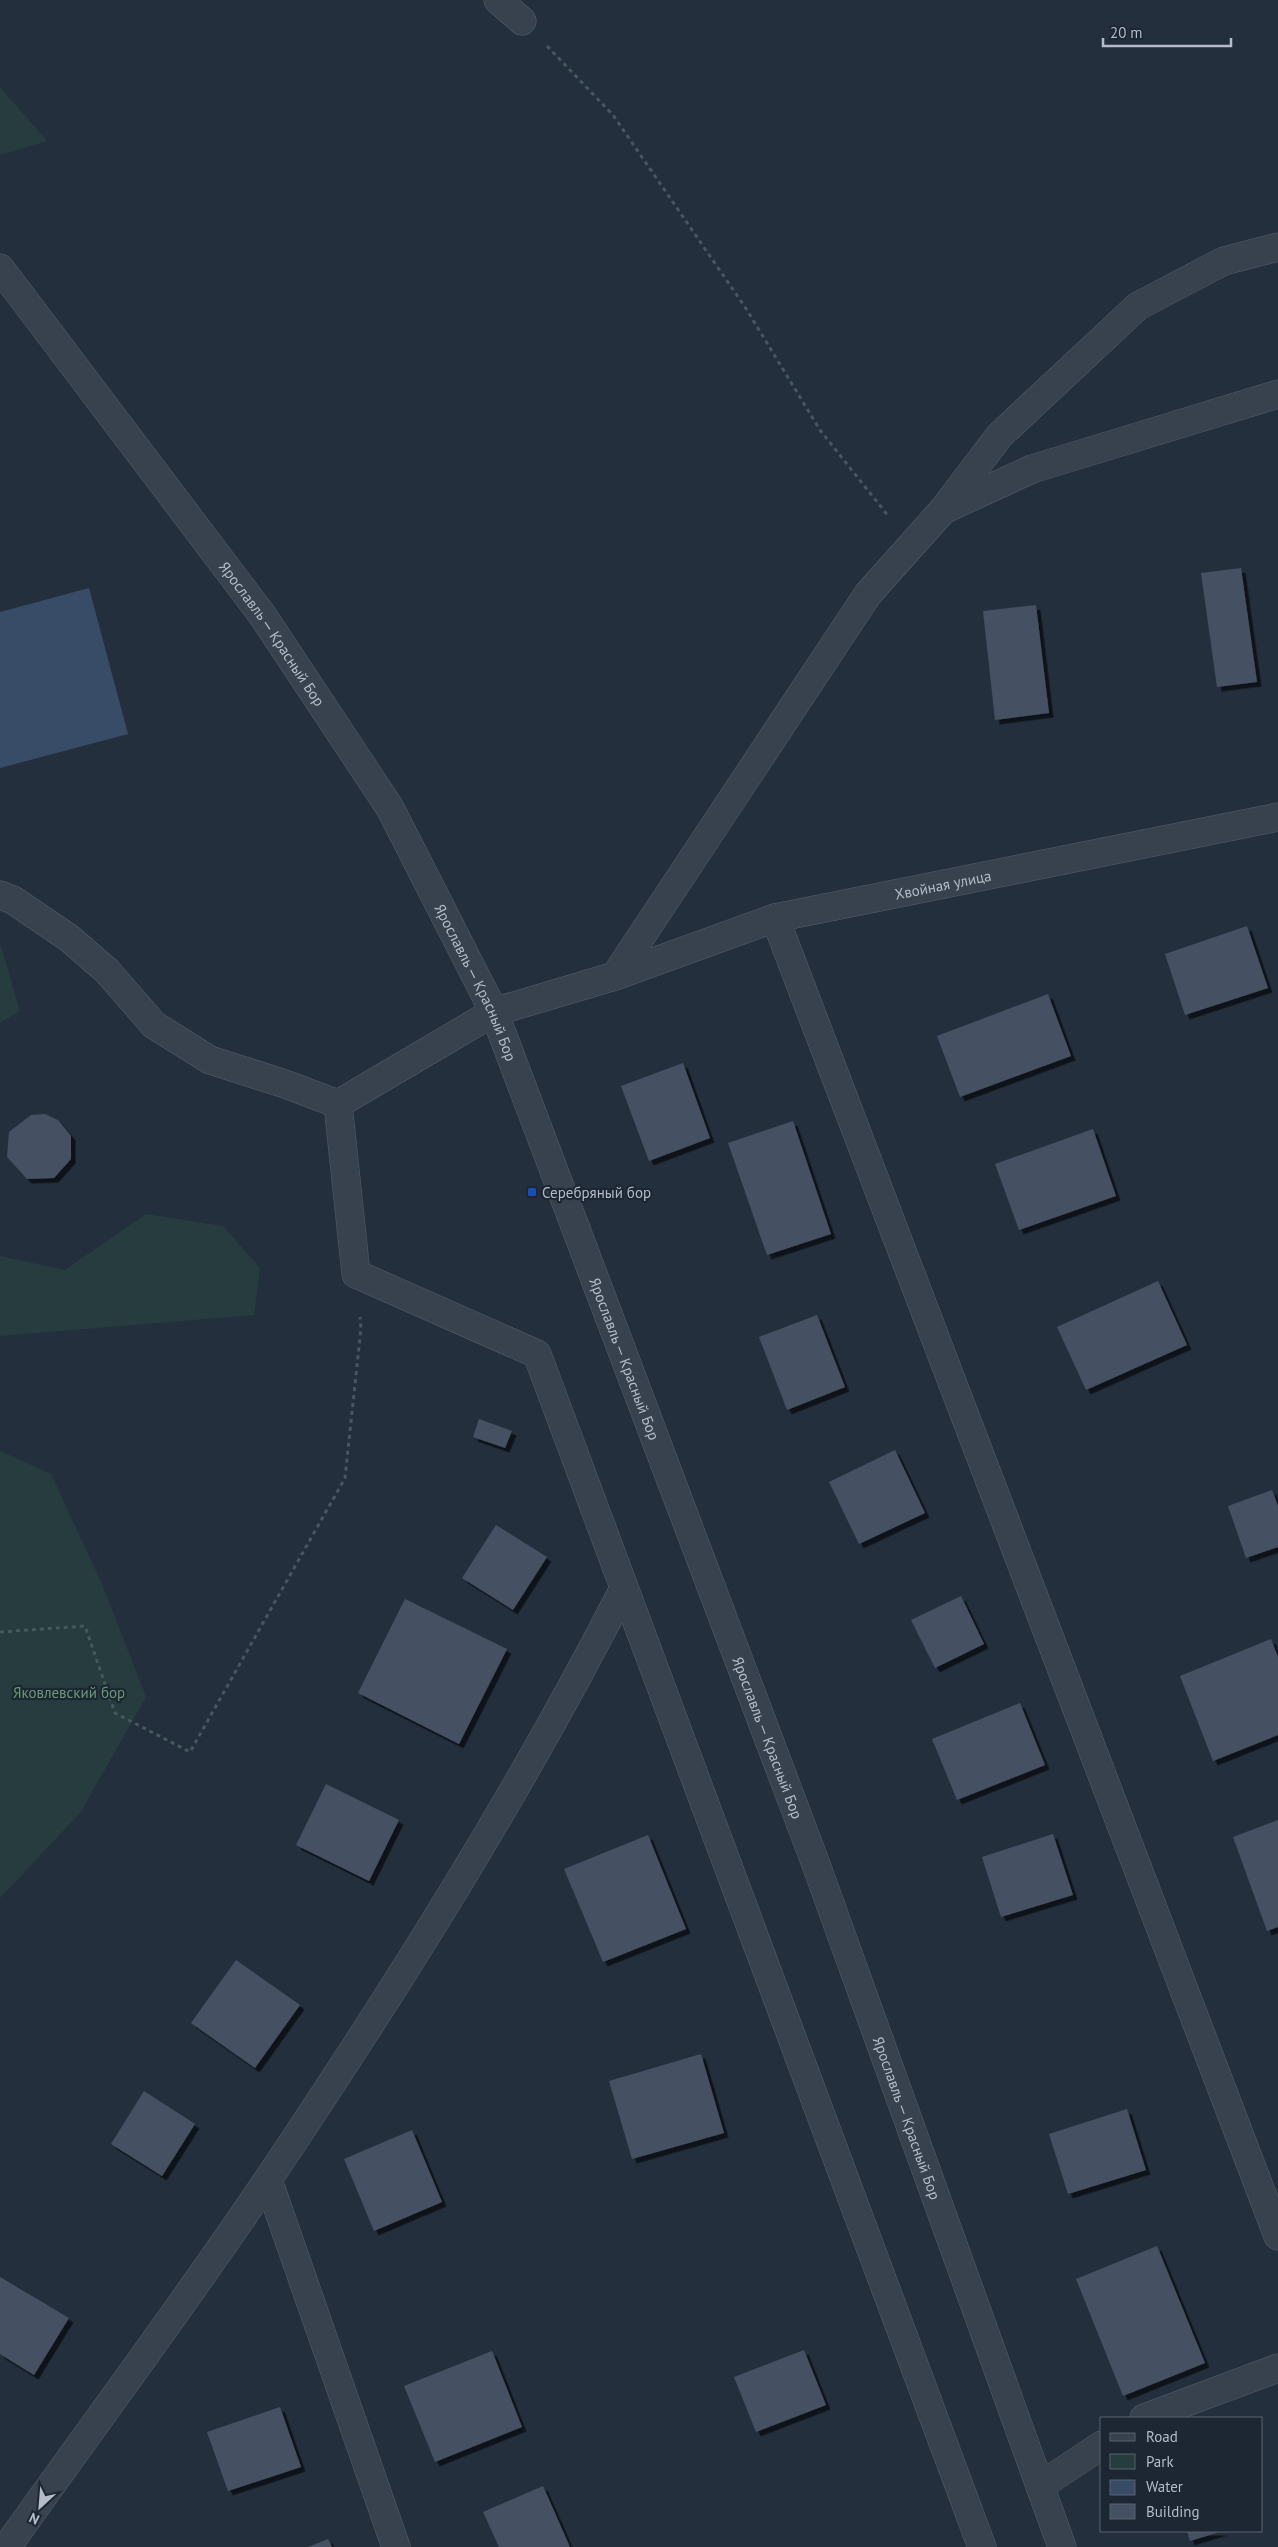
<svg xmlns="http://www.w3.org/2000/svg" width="1278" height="2547" viewBox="0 0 1278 2547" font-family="'PT Sans',sans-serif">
	<defs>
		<filter id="shadow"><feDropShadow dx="4.5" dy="4.5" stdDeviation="0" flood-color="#0009"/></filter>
	</defs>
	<rect width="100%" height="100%" fill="#242f3e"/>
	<g fill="#263c3f">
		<path d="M 0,87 L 47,141 L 0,155 Z"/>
		<path d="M 0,943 L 20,1011 L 0,1023 Z"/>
		<path d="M 146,1214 L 223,1226 L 260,1268 L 254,1315 L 0,1336 L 0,1256 L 65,1270 Z"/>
		<path d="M 0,1451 L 51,1474 L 102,1584 L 146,1697 L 80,1813 L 0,1898 Z"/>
	</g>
	<path fill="#394c67" d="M 89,588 L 128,734 L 0,768 L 0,612 Z"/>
	<g fill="#455162" filter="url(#shadow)">
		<path d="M 1241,568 L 1257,682 L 1217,687 L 1201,573 Z"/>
		<path d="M 1036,605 L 1049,713 L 995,720 L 983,611 Z"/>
		<path d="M 1247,926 L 1268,988 L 1185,1015 L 1165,954 Z"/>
		<path d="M 1048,994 L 1071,1056 L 960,1097 L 937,1036 Z"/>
		<path d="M 683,1063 L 710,1138 L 649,1161 L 621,1086 Z"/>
		<path d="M 45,1114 L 58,1120 L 71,1136 L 71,1159 L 54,1178 L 27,1179 L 7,1157 L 9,1132 L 31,1115 Z"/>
		<path d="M 793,1121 L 831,1234 L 767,1255 L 728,1143 Z"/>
		<path d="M 1093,1129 L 1116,1196 L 1019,1230 L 995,1164 Z"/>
		<path d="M 1158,1281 L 1187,1345 L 1086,1390 L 1057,1327 Z"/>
		<path d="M 817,1315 L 845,1387 L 787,1410 L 759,1337 Z"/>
		<path d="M 479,1419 L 512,1431 L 505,1448 L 473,1437 Z"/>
		<path d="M 895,1450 L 925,1513 L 859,1544 L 829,1482 Z"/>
		<path d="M 1272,1490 L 1278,1506 L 1278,1547 L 1246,1558 L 1228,1506 Z"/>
		<path d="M 496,1525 L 547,1557 L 513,1610 L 462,1578 Z"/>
		<path d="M 961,1596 L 984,1644 L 935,1668 L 911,1620 Z"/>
		<path d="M 405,1599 L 507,1649 L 459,1744 L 358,1693 Z"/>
		<path d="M 1271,1639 L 1278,1657 L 1278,1735 L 1213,1761 L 1180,1676 Z"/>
		<path d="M 1020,1703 L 1045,1765 L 957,1800 L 932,1739 Z"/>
		<path d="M 326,1784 L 399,1820 L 369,1881 L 296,1845 Z"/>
		<path d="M 1278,1820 L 1278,1927 L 1267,1931 L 1233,1837 Z"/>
		<path d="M 1053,1834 L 1073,1895 L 1001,1917 L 982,1857 Z"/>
		<path d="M 648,1835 L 686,1929 L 603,1962 L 564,1869 Z"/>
		<path d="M 236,1960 L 300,2005 L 255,2068 L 191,2023 Z"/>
		<path d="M 701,2054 L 724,2133 L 632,2159 L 609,2081 Z"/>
		<path d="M 144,2091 L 195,2124 L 162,2176 L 111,2144 Z"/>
		<path d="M 1127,2109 L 1146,2170 L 1068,2194 L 1049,2134 Z"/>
		<path d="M 412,2130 L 442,2202 L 374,2231 L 344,2159 Z"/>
		<path d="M 1157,2246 L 1205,2363 L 1123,2396 L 1076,2279 Z"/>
		<path d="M 0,2277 L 69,2318 L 34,2375 L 0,2354 Z"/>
		<path d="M 804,2350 L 826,2405 L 756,2432 L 734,2377 Z"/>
		<path d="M 492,2351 L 522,2427 L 435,2462 L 404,2386 Z"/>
		<path d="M 280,2407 L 301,2467 L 228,2491 L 207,2432 Z"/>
		<path d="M 543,2486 L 570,2547 L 499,2547 L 483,2512 Z"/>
		<path d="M 1187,2531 L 1223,2531 L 1190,2541 Z"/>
		<path d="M 328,2539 L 332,2547 L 308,2547 Z"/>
	</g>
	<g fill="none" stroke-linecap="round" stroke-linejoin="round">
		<g stroke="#565f6c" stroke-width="29">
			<g id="minor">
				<path d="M 498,0 L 522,21"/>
				<path id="s1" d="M 0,268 L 263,616 L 390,808 L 494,1012 L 814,1859 L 1062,2547"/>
				<path d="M 946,506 L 1000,435 L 1138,306 L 1224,261 L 1278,247"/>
				<path d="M 0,895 L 13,900 L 69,938 L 107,971 L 154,1025 L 210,1060 L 285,1084 L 338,1104"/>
				<path d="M 775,918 L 1278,2236"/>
				<path d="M 615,976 L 868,594 L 943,510 L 1032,469 L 1278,394"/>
				<path d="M 268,2180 L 396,2547"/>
				<path d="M 1144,2418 L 1278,2368"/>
				<path d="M 1040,2486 L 1102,2445"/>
				<path d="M 7,2547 C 94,2424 185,2303 269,2178 C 397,1987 520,1792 624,1588"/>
				<path id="s2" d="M 982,2547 L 537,1354 L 356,1274 L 338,1104 L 494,1012 L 615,976 L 775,918 L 1278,817"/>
			</g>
		</g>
		<g stroke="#44595c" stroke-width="3" stroke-dasharray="4 4" stroke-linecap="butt">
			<path d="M 547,46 L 613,115 L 745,307 L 820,430 L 889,517"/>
			<path d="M 0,1632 L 85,1626 L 115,1713 L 190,1752 L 345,1478 L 361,1328 L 360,1317"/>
		</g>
		<use href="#minor" stroke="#38414e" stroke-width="28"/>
	</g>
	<rect fill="#1a4fb4" stroke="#1d2633" stroke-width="2" x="527" y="1187" width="10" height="10" rx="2.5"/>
	<g text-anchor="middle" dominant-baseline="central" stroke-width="4.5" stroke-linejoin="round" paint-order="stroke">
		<g font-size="15" fill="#b4bcc9" stroke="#1d2633">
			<text stroke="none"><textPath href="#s1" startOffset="456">Ярославль — Красный Бор</textPath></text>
			<text stroke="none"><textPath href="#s2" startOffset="2291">Хвойная улица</textPath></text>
			<text stroke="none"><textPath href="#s1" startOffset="861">Ярославль — Красный Бор</textPath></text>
			<text stroke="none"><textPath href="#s1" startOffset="1266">Ярославль — Красный Бор</textPath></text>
			<text stroke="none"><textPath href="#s1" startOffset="1671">Ярославль — Красный Бор</textPath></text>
			<text stroke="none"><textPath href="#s1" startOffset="2076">Ярославль — Красный Бор</textPath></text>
		</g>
		<g font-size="15" fill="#b4bcc9" stroke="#1d2633" text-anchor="start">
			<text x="542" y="1192">Серебряный бор</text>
		</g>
		<g font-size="15" fill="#6b9a76" stroke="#1d2633">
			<text x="69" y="1692">Яковлевский бор</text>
		</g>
	</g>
	<rect x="1100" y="2417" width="162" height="115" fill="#1d2633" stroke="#59626f"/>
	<rect x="1110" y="2433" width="25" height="8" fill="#38414e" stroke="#59626f"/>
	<text x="1146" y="2442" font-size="15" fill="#b4bcc9">Road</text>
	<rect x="1110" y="2454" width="25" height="15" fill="#263c3f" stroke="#59626f"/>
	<text x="1146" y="2467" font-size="15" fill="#b4bcc9">Park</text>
	<rect x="1110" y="2480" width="25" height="15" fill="#394c67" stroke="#59626f"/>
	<text x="1146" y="2492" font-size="15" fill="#b4bcc9">Water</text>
	<rect x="1110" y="2504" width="25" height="15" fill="#455162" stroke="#59626f"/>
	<text x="1146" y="2517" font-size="15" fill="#b4bcc9">Building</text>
	<g transform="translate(40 2507) rotate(206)" stroke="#1d2633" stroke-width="4" paint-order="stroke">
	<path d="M0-4L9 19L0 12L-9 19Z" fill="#b4bcc9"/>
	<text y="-8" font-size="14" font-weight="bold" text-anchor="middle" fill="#b4bcc9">N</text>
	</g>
	<path d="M1103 38v8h128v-8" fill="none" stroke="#b4bcc9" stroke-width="2.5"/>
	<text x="1110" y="38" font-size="15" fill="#b4bcc9" stroke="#1d2633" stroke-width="4" paint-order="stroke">20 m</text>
</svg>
